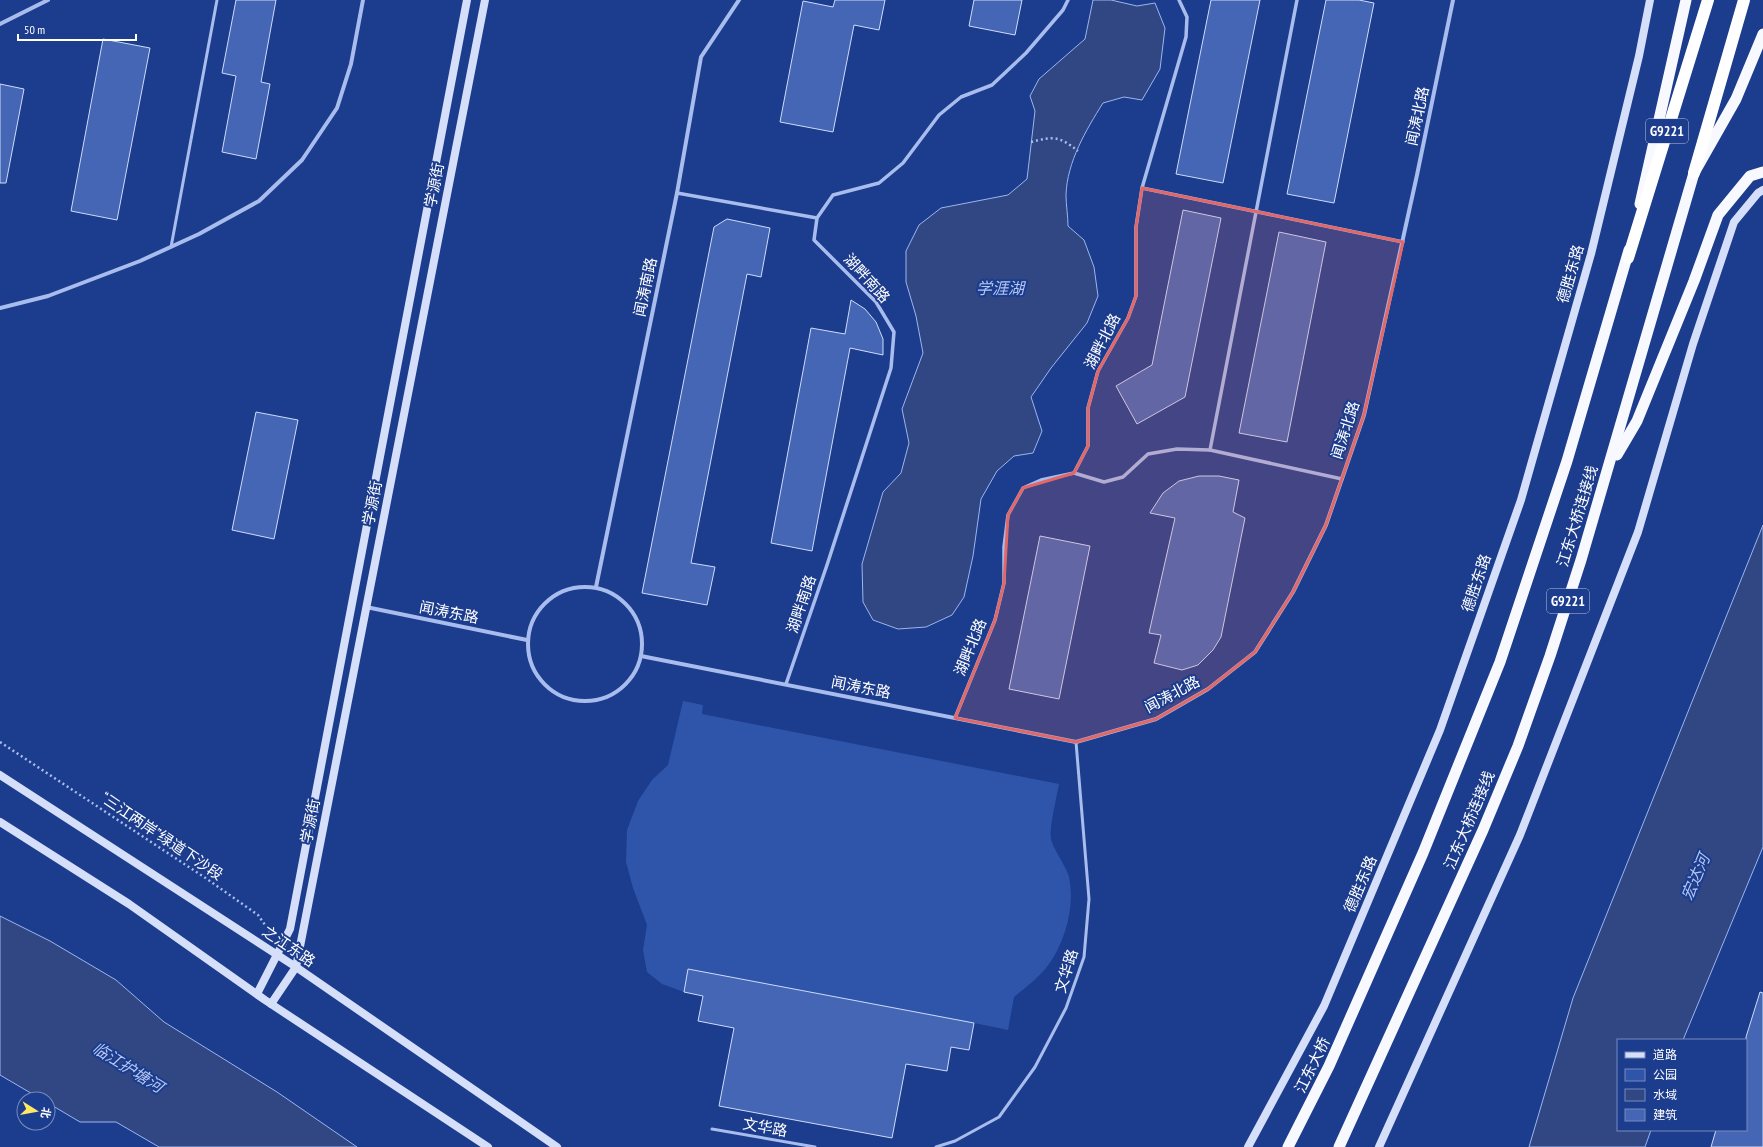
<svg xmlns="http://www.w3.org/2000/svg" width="1763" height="1147" viewBox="0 0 1763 1147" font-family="'PT Sans Narrow','Noto Sans SC',sans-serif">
	<rect width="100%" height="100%" fill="#1c3c8d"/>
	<path fill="#2f55ab" d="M 683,701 L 703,705 L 702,714 L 1059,784 C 1057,795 1049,829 1051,838 C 1052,848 1066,865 1069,877 C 1075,905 1066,940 1049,964 C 1040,977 1026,987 1014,997 L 1008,1030 L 974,1023 L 969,1050 L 684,992 L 662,984 L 647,972 L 643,950 L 647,925 L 633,888 L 626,862 L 627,830 L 638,801 L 652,780 L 668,765 Z"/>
	<g fill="#304784" stroke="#9cb6ef">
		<path d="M 1093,0 L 1111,0 L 1137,6 L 1155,3 L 1165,28 L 1160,69 L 1142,100 L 1124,97 L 1103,103 C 1086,130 1067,162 1066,195 C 1066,205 1068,216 1068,226 L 1084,240 L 1094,267 L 1098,296 L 1087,323 L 1051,368 L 1031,397 L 1042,431 L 1033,453 L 1014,456 L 997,471 L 981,499 L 973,556 L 964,597 L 952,615 L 926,627 L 898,629 L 873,620 L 863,602 L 862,564 L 883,492 L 901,473 L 909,443 L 902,409 L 923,353 L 916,316 L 906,282 L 906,251 L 919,225 L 941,208 L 1008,195 L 1027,179 L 1035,111 L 1030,96 L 1039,79 L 1085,39 Z"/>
		<path d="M 1763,525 L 1763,847 L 1683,1040 L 1618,1040 L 1618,1130 L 1651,1130 L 1645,1147 L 1529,1147 L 1573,998 Z"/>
		<path d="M 0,916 L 50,941 L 116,980 L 164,1022 L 277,1092 L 357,1147 L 159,1147 L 116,1122 L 80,1122 L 48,1103 L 48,1099 L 41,1099 L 0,1075 Z"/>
	</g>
	<g fill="#4466b5" stroke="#cedbf9">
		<path d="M 236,0 L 276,0 L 261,82 L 270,84 L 256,159 L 222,152 L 236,76 L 222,73 Z"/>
		<path d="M 835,0 L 885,0 L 879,30 L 854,25 L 833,132 L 780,122 L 803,1 L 833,7 Z"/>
		<path d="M 974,0 L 1022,0 L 1015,35 L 969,26 Z"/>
		<path d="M 1211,0 L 1260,0 L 1223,183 L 1176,174 Z"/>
		<path d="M 1326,0 L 1359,0 L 1374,3 L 1334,203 L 1287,194 Z"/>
		<path d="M 103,39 L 150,48 L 117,220 L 71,211 Z"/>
		<path d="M 0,84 L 24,89 L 6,183 L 0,183 Z"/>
		<path d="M 1183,210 L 1221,218 L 1185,397 L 1137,424 L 1116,386 L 1152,365 Z"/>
		<path d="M 727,219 L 770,228 L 761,277 L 747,274 L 691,563 L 715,567 L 707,605 L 642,593 L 714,227 Z"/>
		<path d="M 1279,232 L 1326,242 L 1287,442 L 1239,433 Z"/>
		<path d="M 851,300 L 865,309 L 876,322 L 883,339 L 883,355 L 850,348 L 812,551 L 771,543 L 811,328 L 845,334 Z"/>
		<path d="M 256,412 L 298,420 L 274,539 L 232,530 Z"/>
		<path d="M 1199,476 L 1219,476 L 1239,480 L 1233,512 L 1245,518 L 1221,637 L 1213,650 L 1198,665 L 1182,670 L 1154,663 L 1161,635 L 1149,633 L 1175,518 L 1150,513 L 1163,493 L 1179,481 Z"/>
		<path d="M 1040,536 L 1090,546 L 1059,699 L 1009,689 Z"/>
		<path d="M 688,969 L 974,1023 L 969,1050 L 951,1047 L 947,1071 L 906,1064 L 892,1138 L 719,1106 L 734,1028 L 698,1021 L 703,996 L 684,992 Z"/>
		<path d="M 1760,992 L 1763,993 L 1763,1147 L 1711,1147 L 1716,1130 L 1746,1130 L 1746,1037 Z"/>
	</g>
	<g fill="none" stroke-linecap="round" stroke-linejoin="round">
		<g stroke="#a8bded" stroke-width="2.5" stroke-dasharray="2 3" stroke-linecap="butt">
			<path d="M 1031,142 C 1054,136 1059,136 1078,151"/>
			<path d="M 0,742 L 207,879 L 258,915 L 273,936"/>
		</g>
		<g stroke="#a8bded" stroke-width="3">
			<path d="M 171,247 L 217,0"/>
			<path d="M 712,1129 L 815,1147"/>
			<path d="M 936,1147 L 955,1141 L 999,1117 L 1035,1067 L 1066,1008 L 1084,957 L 1089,899 L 1076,742"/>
		</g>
		<g stroke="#a8bded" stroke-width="3.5">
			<path d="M 1142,188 L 1403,242"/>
			<path d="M 677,193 L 817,218"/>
			<path d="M 1210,450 L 1297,0"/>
			<path d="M 1074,473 L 1104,482 L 1123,477 L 1148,454 L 1177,449 L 1210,450 L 1342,479"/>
			<path d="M 786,684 L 827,565 L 891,368 L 894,332 L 876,302 L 814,240 L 817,218 L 833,195 L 879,183 L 903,163 L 939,115 L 961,97 L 992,85 L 1026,53 L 1063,10 L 1068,0"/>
			<path d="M 955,718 L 995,620 L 1004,583 L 1004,547 L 1008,515 L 1023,488 L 1041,480 L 1074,473 L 1088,446 L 1088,408 L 1098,371 L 1128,318 L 1136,296 L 1136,227 L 1142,188 L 1186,37 L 1187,17 L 1179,0"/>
		</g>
		<g stroke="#a8bded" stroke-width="4">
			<path d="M 0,24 L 48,0"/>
			<path d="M 0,308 L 48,296 L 140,261 L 199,234 L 259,201 L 302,160 L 337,108 L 351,64 L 363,0"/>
			<circle cx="585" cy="644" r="57"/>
			<path d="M 596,587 L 677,193 L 701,57 L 739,0"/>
			<path d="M 366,607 L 527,640"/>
			<path d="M 641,656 L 1076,742 L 1156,719 L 1208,689 L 1255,652 L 1293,592 L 1326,525 L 1364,415 L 1417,175 L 1453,0"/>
		</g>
		<g stroke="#d5dffa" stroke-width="8">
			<path d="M 0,775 L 296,967 L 557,1147"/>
			<path d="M 0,822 L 129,904 L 265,1000 L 488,1147"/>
			<path d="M 257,994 L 290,929 L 467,0"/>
			<path d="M 271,1004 L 296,967 L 485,0"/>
			<path d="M 1248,1147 L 1324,1006 L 1440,730 L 1521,500 L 1591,254 L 1639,56 L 1650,0"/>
			<path d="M 1379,1147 L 1520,835 L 1638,532 L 1693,344 L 1734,222 L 1758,193 L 1763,190"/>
		</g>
		<g stroke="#f7f9ff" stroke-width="11">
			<path d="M 1640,204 L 1686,0"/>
			<path d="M 1617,455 L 1637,421 L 1694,281 L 1718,215 L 1750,176 L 1763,172"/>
			<path d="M 1288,1147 L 1329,1066 L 1423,853 L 1500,662 L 1567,461 L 1629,250"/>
			<path d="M 1339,1147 L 1483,830 L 1518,746 L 1550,656 L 1581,560 L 1694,173 L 1736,99 L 1763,34"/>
		</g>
		<g stroke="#fff" stroke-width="12">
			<path d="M 1694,173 L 1744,0"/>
			<path d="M 1628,258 L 1708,0"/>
		</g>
	</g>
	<path fill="#e26868" fill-opacity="0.2" stroke="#e26868" stroke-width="3" stroke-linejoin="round" d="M 1142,188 L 1403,242 L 1364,415 L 1326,525 L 1293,592 L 1255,652 L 1208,689 L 1156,719 L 1076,742 L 955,718 L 995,620 L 1004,583 L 1008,515 L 1023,488 L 1074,473 L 1088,446 L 1088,408 L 1098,371 L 1128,318 L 1136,296 L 1136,227 Z"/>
	<g text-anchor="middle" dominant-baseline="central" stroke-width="4" stroke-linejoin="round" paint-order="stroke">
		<g fill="#1c3c8d" stroke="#bbc4dd" stroke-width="1">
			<rect x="1646" y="119" width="42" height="24" rx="3"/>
			<rect x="1547" y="589" width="42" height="24" rx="3"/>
		</g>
		<g font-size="14" font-weight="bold" fill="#fff">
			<text x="1667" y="131">G9221</text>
			<text x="1568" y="601">G9221</text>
		</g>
		<g font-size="15" fill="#fff" stroke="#1c3c8d">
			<text transform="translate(1417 116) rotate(-78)">闻涛北路</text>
			<text transform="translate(434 185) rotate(-79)">学源街</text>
			<text transform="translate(1570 274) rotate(-74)">德胜东路</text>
			<text transform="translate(867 278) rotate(48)">湖畔南路</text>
			<text transform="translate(645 287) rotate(-78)">闻涛南路</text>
			<text transform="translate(1102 341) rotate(-63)">湖畔北路</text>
			<text transform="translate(1345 430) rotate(-72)">闻涛北路</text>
			<text transform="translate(372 503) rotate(-79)">学源街</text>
			<text transform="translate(1577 516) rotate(-73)">江东大桥连接线</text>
			<text transform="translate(1476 583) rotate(-71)">德胜东路</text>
			<text transform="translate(801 604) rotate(-71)">湖畔南路</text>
			<text transform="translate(449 612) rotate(11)">闻涛东路</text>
			<text transform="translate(970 647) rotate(-68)">湖畔北路</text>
			<text transform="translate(861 687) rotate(11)">闻涛东路</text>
			<text transform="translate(1172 694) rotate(-28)">闻涛北路</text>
			<text transform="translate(1469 820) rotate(-67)">江东大桥连接线</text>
			<text transform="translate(310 821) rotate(-79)">学源街</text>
			<text transform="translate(162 836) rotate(34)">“三江两岸”绿道下沙段</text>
			<text transform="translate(1360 884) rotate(-67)">德胜东路</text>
			<text transform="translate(289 946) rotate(34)">之江东路</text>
			<text transform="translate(1066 971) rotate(-73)">文华路</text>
			<text transform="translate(1312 1065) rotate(-64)">江东大桥</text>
			<text transform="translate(765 1127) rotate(10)">文华路</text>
		</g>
		<g font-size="16" font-style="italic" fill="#b4c8f4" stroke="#1c3c8d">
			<text x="1000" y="288">学涯湖</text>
			<text transform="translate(1695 877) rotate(-67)">宏达河</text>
			<text transform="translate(128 1067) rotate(32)">临江护塘河</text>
		</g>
	</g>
	<rect x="1617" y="1039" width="130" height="92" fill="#1c3c8d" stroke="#778abb"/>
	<rect x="1625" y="1052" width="20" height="6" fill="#d5dffa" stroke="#778abb"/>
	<text x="1653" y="1059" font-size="12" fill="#ffffff">道路</text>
	<rect x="1625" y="1069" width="20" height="12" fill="#2f55ab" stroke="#778abb"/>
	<text x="1653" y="1079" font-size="12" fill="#ffffff">公园</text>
	<rect x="1625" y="1089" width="20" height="12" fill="#304784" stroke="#778abb"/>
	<text x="1653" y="1099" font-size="12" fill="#ffffff">水域</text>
	<rect x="1625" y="1109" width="20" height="12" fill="#4466b5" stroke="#778abb"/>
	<text x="1653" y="1119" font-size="12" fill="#ffffff">建筑</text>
	<g transform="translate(36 1111) rotate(101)"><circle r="19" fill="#1c3c8d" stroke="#778abb"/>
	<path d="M0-3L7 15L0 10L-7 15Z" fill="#fee866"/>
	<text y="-6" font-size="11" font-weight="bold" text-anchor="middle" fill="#ffffff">北</text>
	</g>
	<path d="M18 34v6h118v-6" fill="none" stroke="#ffffff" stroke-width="2"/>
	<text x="24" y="34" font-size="12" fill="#ffffff" stroke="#1c3c8d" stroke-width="3" paint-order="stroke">50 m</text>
</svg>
